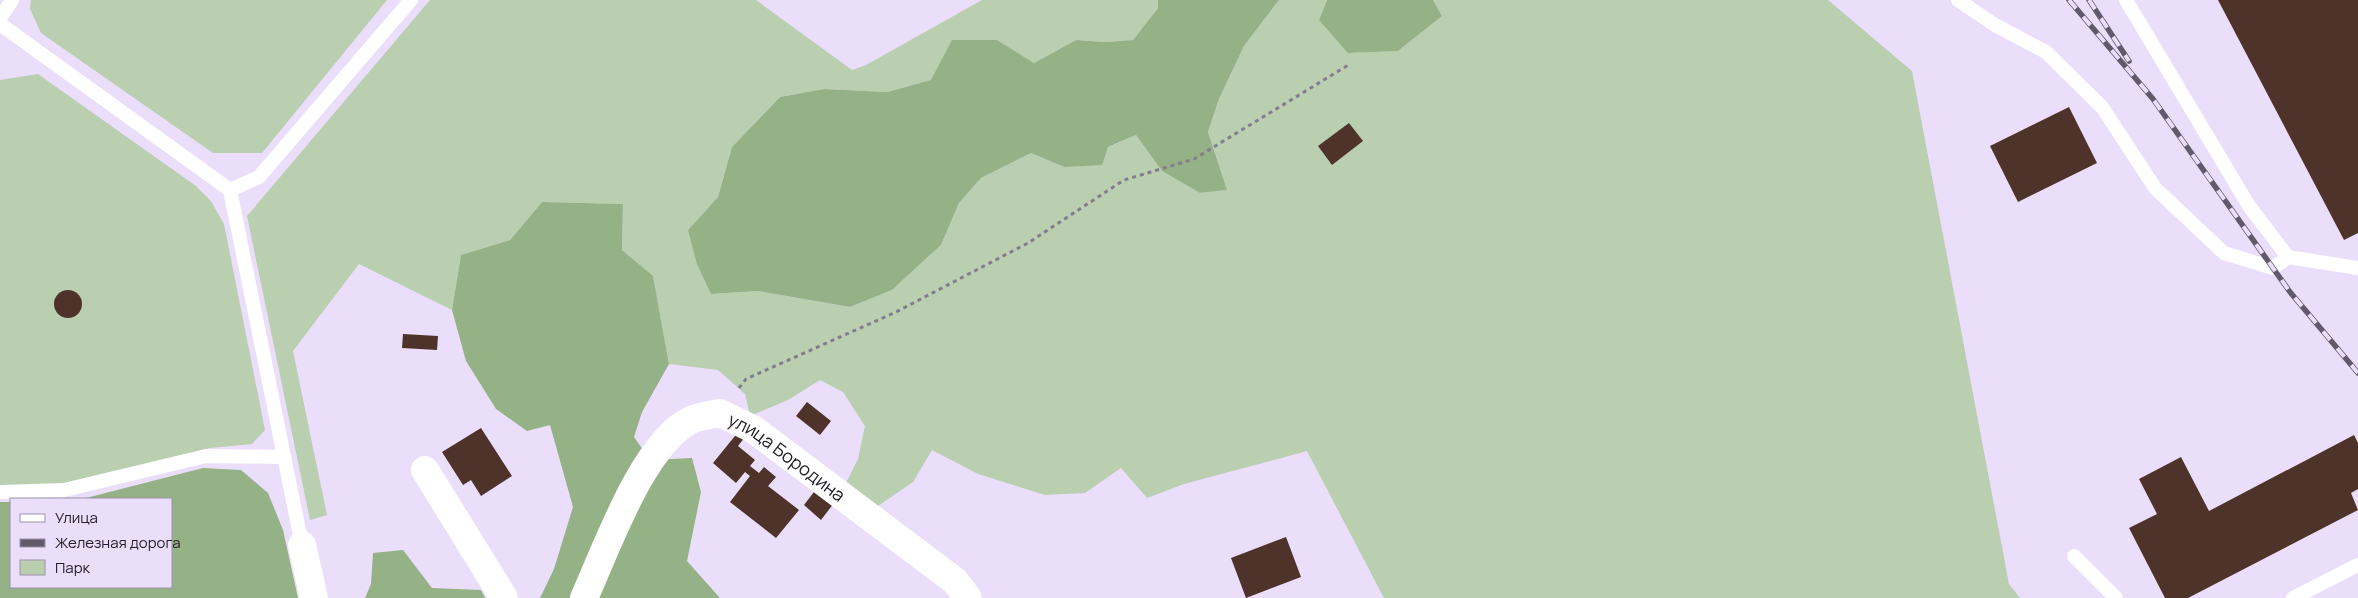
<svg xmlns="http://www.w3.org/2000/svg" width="2358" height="598" font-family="Manrope,sans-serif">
<rect width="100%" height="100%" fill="#ebdefb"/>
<g fill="#baceb0">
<path d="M31,0H387L262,153H213L41,33L30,9Z"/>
<path d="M430,0H756L852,70L866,65L982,0H1158V8L1133,40L1105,42L1076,40L1034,63L997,40L931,80L887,92L824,89L780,97L732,147L718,197L688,230L711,294L758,291L850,307L892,290L941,245L959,203L981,178L1031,153L1064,167L1136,135L1162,171L1200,193L1227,190L1208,132L1219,99L1244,46L1279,0H1327L1319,20L1349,53L1398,51L1442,16L1433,0H1828L1912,71L2009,584L2020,598H1384L1307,451L1184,484L1147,498L1121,468L1085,493L1045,495L978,474L932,450L913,482L875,508L845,485L858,459L865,426L843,392L820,380L788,400L750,416L745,394L718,370L669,364L653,277L622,250L623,204L542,202L510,240L461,255L452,310L359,264L293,351L327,515L310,520L247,216Z"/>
<path d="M38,74L196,186L211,201L224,224L265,430L252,444L210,448L63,487L0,486V80Z"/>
</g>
<g fill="#95b186">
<path d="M1158,0H1279L1244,46L1219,99L1208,132L1227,190L1200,193L1162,171L1136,135L1108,147L1102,165L1064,167L1031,153L981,178L959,203L941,245L892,290L850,307L758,291L711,294L697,264L688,230L718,197L732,147L780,97L824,89L887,92L931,80L952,40H997L1034,63L1076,40L1105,42L1133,40L1158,8Z"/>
<path d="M1327,0H1433L1442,16L1398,51L1348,53L1319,20Z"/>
<path d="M542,202L623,204L622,250L653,276L669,364L642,412L634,437L650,460L692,458L701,492L687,561L720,598H540L554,569L573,507L550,425L527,431L496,409L466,361L452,310L461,255L510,240Z"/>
<path d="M203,468L241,470L268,493L283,530L298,598H0V502H11V587H171V499H82Z"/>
<path d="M403,550L432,588L481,590L485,598H365L371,584L373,553Z"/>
</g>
<g fill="#4e332b">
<path d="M2218,0H2358V233L2344,240Z"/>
<path d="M2069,107L2097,163L2018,202L1990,146Z"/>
<path d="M1349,123L1363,141L1332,165L1318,146Z"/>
<circle cx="68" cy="304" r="14"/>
<path d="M403,334L438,336L437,350L402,348Z"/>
<path d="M807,402L831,421L820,435L796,416Z"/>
<path d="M481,428L512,476L481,496L471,480L463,485L442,452Z"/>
<path d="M739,431L745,437L738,446L755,460L750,466L759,473L764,467L776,477L768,486L799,510L776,538L730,502L750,476L745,472L736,483L713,463Z"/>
<path d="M2354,435L2358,443V489L2351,493L2358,510L2188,598H2165L2129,528L2157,514L2139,479L2181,457L2209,511Z"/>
<path d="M817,488L834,503L821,520L804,505Z"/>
<path d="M1286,537L1301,577L1246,598L1231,558Z"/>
</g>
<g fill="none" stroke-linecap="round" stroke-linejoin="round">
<path stroke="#847c8f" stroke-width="3" stroke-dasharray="4 4" stroke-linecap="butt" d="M739,388L746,379L896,312L1028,243L1124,180L1194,159L1350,64"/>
<g stroke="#fff" stroke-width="14">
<path d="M1958,0L1995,25L2046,52L2102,107L2155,188L2224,253L2273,268L2288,257"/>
<path d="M2126,0L2249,206L2288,257L2358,268"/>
<path d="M0,18L12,0"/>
<path d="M0,24L230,190L302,545"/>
<path d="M230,190L259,177L411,0"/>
<path d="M0,492L64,490L206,456L284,457"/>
<path d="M2074,556L2116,598"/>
<path d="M2293,598L2358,565"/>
</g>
<g stroke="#fff" stroke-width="28">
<path d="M425,470L504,598"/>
<path d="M302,545L314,598"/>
<path id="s1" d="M584,598C606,550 643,443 691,420C700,416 711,415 720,413L753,429L955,581L968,598"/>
</g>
<g stroke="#615a6a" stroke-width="5.5">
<g id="rail">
<path d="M2069,0L2153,99L2290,292L2358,373"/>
<path d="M2089,0L2129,61"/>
</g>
</g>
<use href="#rail" stroke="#ebdefb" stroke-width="4" stroke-dasharray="11" stroke-linecap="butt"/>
</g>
<g text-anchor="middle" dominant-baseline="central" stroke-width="5" stroke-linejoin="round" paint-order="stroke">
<g font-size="18" fill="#24202a" stroke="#ebdefb">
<text stroke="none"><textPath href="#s1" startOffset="321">улица Бородина</textPath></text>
</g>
</g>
<rect x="10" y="498" width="162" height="90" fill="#ebdefb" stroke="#9b92a7"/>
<rect x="20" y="514" width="25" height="8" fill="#ffffff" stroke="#9b92a7"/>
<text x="55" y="523" font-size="15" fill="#24202a">Улица</text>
<rect x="20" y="539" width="25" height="8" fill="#615a6a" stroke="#9b92a7"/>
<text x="55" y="548" font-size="15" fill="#24202a">Железная дорога</text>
<rect x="20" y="560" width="25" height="15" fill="#baceb0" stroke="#9b92a7"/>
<text x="55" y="573" font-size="15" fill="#24202a">Парк</text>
</svg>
